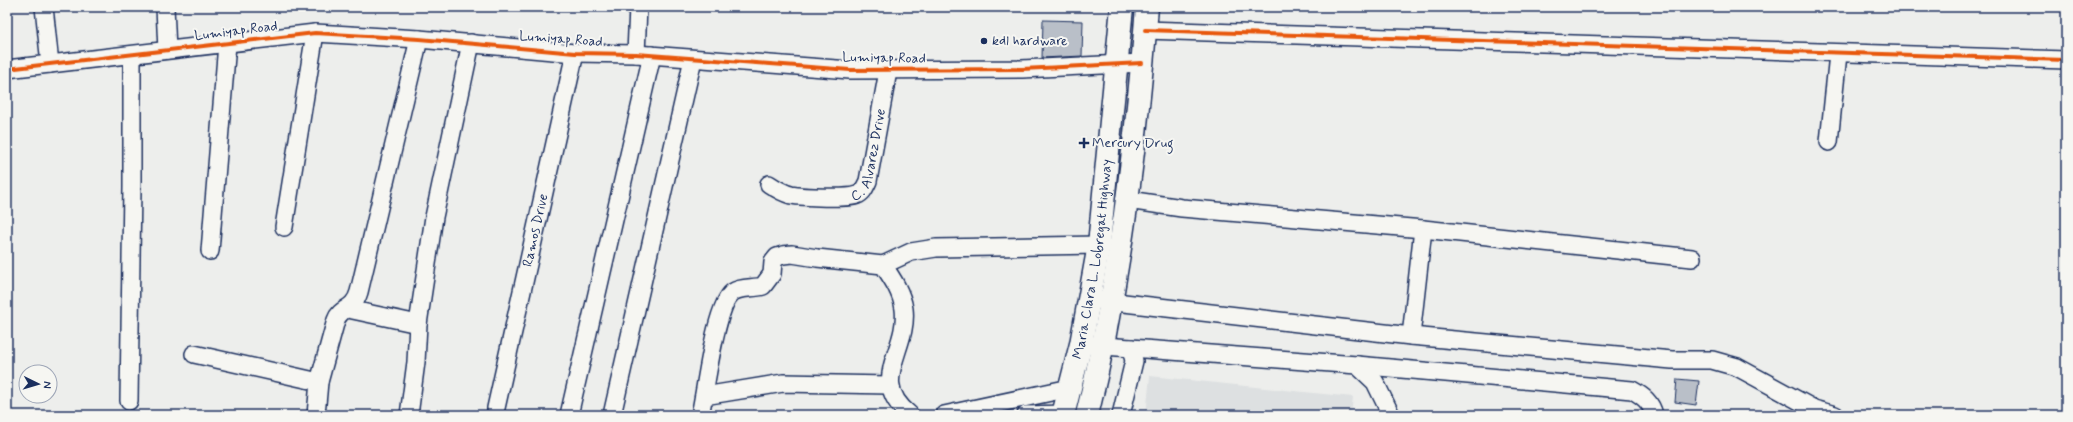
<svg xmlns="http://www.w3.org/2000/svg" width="2073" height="422" font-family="Mynerve,sans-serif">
<rect width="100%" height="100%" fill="#edeeec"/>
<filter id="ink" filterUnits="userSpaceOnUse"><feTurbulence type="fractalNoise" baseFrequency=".025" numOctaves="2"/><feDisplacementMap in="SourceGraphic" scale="8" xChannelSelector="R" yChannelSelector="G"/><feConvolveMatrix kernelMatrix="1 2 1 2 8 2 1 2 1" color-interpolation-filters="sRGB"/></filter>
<g filter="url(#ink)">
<path fill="#dde0e1" d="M1150,376L1353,397L1351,415H1146Z"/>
<g fill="#b9bfc8" stroke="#1b2f5e">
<path d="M1043,20L1083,21L1082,56L1042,58Z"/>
<path d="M1677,379L1699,381L1696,405L1675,402Z"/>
</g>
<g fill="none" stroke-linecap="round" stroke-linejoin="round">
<g stroke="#1b2f5e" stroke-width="20">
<g id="minor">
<path d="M44,7L50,64"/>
<path d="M165,7L167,50"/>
<path d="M1145,30L2066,60"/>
<path d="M636,54L638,7"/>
<path d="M7,69L315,33L419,39L575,53L636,54L850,70L1022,69L1142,63"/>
<path d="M1829,142L1838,54"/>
<path id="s1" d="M769,184C775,188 783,193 791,195C802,197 848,199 857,195C863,193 865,187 868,181L888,71"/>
<path d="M1128,200L1182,208L1423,229L1692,258"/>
<path d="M284,227L315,33"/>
<path d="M210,251L227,44"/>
<path d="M883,265L911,252L936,248L1099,245"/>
<path d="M1098,300L1411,336L1672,360H1712L1737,367L1814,409L1835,415"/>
<path d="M348,309L418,324"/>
<path d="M1411,336L1423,229"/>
<path d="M1091,345L1357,365L1632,390C1643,396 1651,402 1654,415"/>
<path d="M194,354L319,382"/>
<path d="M1357,365L1375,382L1391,415"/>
<path d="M704,396L783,383L889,385"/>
<path d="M129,401L132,187V55"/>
<path id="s2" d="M496,408L575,53"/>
<path d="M316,415L319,382L336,320C341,306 353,312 359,292L419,39"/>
<path d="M409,415L416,362L418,324L434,217L471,43"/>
<path d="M569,415L652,55"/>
<path d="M612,415L693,59"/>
<path d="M700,415C706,390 715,305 733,292C742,286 753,289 763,286L772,274L773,262L777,257L783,255L792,254L817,258L883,265C892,278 902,293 904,309C909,350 867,381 910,415"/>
<path d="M944,415L1070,388"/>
<path d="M1026,415L1064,414"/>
<path d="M1121,415L1134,361L1131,348"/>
</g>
</g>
<g stroke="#1b2f5e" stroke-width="25">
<g id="highway">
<path id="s3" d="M1063,415L1081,344L1099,245L1122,7"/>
<path d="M1087,415C1120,281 1136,145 1147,7"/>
</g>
</g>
<use href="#minor" stroke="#f6f6f2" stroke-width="17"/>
<use href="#highway" stroke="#f6f6f2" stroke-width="22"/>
<g stroke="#f6f6f2" stroke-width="6">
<g id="cycleway">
<path d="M1145,30L2066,60"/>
<path d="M7,69L315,33L419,39L575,53L636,54L850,70L1022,69L1142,63"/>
</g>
</g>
<use href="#cycleway" stroke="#e8590c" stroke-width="4"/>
</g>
</g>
<g fill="#1b2f5e" stroke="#f6f6f2" stroke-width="1.5">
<circle cx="984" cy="41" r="4"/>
<path d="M1082 137h4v4h4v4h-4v4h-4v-4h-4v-4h4z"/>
</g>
<g text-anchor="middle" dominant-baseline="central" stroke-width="4" stroke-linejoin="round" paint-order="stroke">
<g font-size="14" fill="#1b2f5e" stroke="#f6f6f2">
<text transform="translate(236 31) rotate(-7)">Lumiyap Road</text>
<text transform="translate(561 39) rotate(4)">Lumiyap Road</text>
<text transform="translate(884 58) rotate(1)">Lumiyap Road</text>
<text stroke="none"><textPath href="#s1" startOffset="134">C. Alvarez Drive</textPath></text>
<text stroke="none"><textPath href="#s2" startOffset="182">Ramos Drive</textPath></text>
<text stroke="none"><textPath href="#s3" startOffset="159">Maria Clara L. Lobregat Highway</textPath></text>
</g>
<g font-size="14" fill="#1b2f5e" stroke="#f6f6f2" text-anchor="start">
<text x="992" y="41">kdl hardware</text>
<text x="1092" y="143">Mercury Drug</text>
</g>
</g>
<rect width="2073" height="422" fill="none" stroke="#f6f6f2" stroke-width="24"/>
<rect x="12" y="12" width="2049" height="398" fill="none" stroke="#1b2f5e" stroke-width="1.5" filter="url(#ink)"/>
<g transform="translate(38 384) rotate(95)"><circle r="19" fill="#f6f6f2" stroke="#9ea6b7"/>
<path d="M0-3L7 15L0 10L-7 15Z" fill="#1b2f5e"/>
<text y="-6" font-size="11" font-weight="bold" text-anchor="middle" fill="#1b2f5e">N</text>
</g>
</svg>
